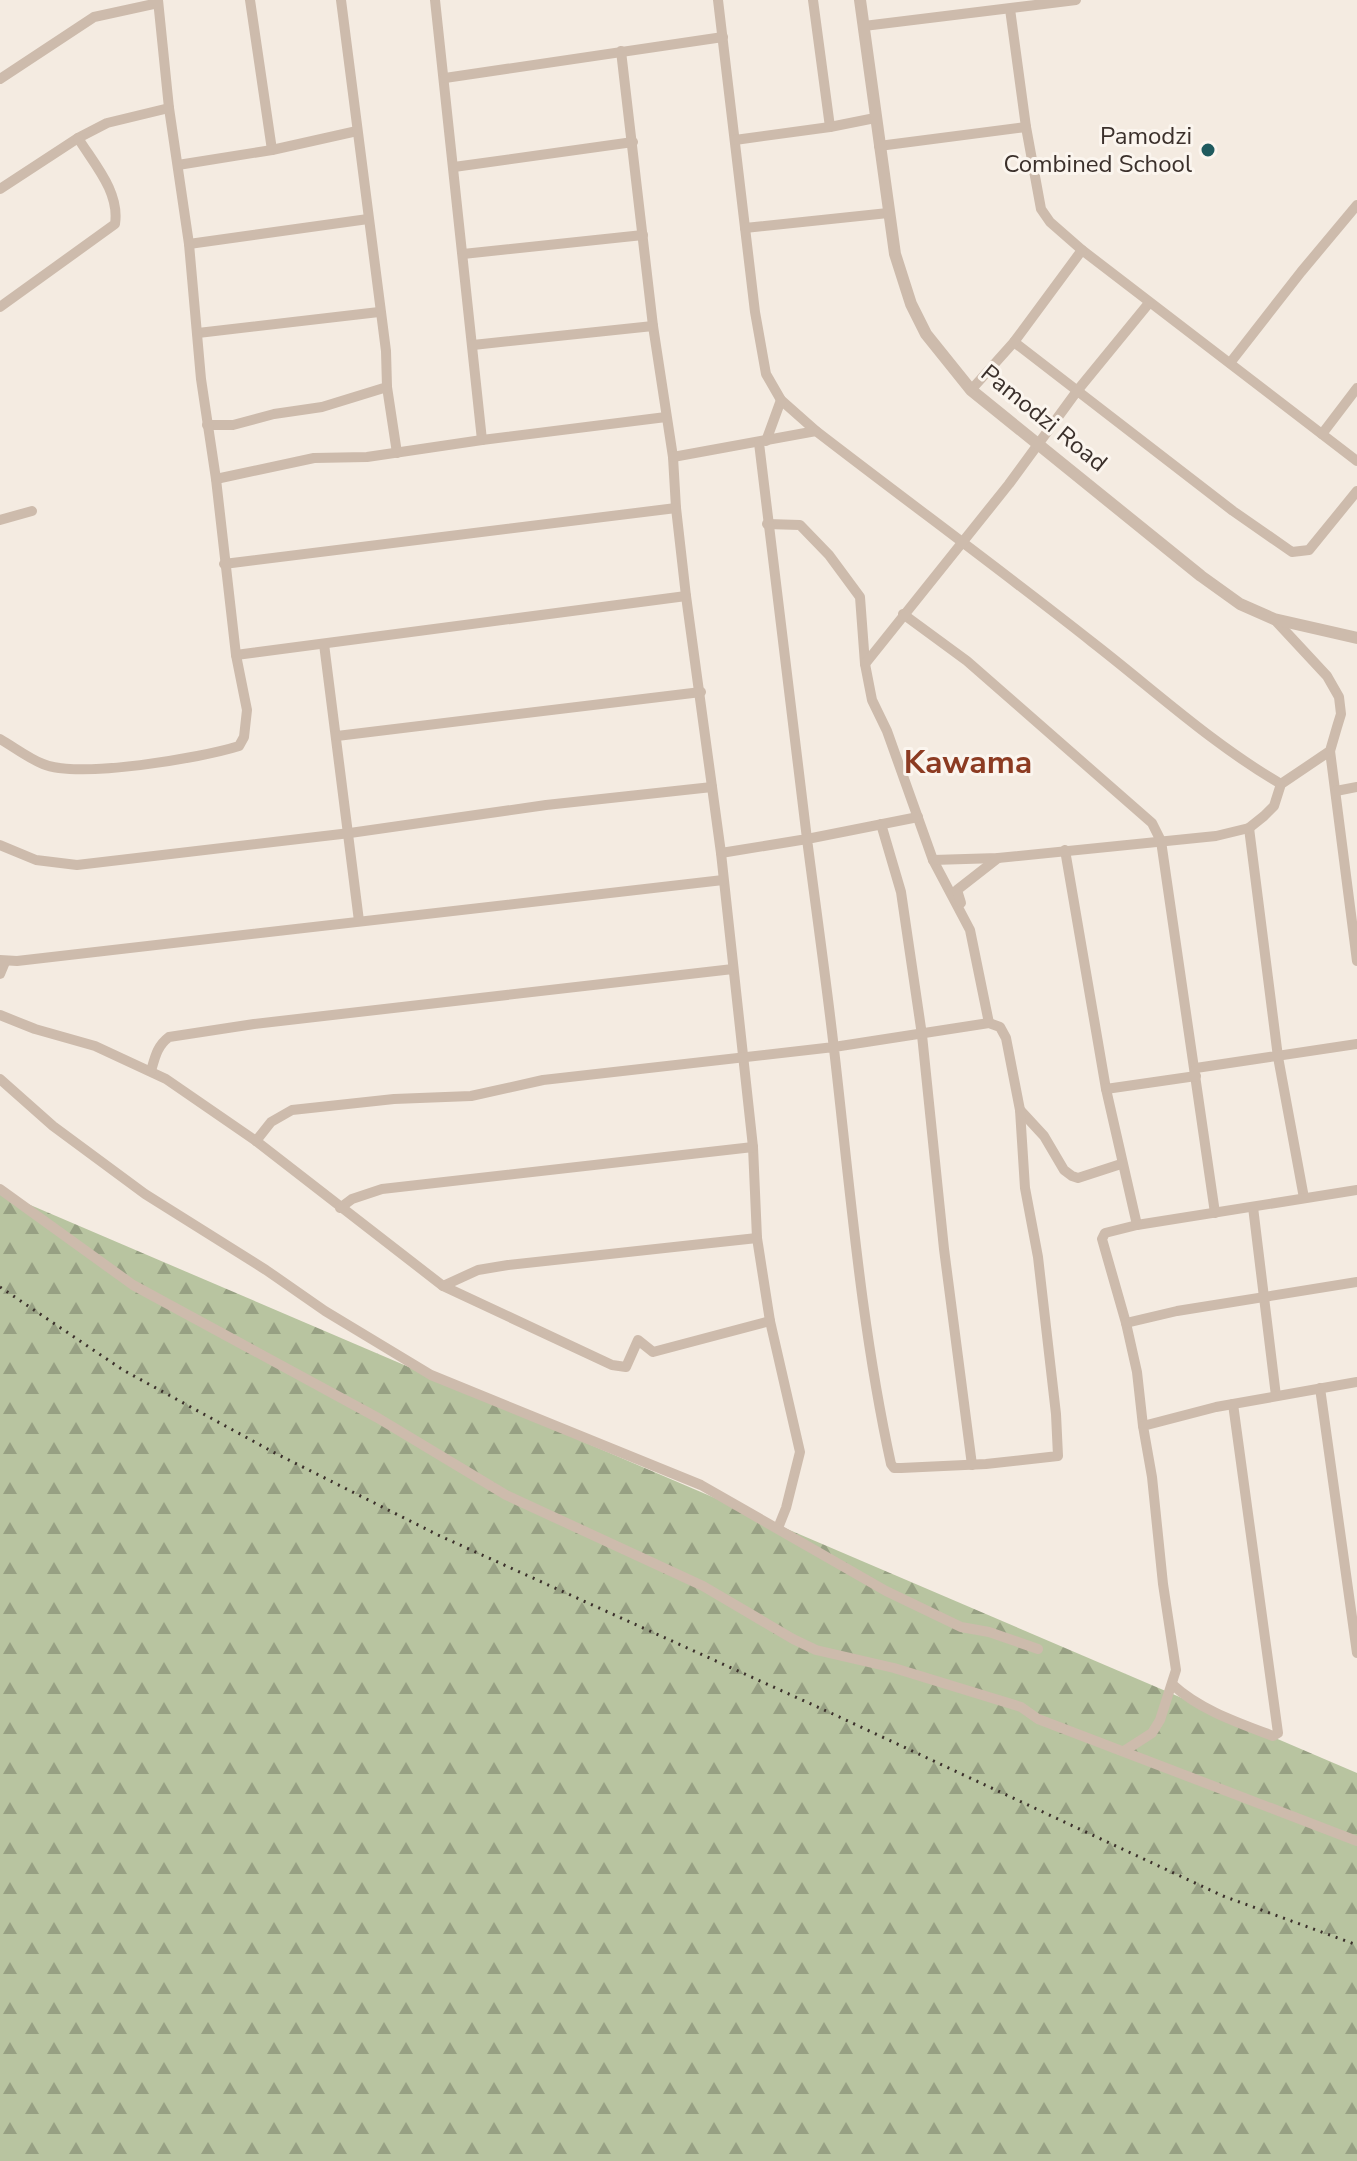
<svg xmlns="http://www.w3.org/2000/svg" width="1357" height="2161" font-family="'Nunito Sans',sans-serif">
<defs>
<pattern id="forest-firs" width="22" height="20" patternUnits="userSpaceOnUse" patternTransform="scale(2)"><rect width="22" height="20" fill="#b8c4a0"/><path d="M5 1l3.5 6h-7zM16 11l3.5 6h-7z" fill="#97a083"/></pattern>
</defs>
<rect width="100%" height="100%" fill="#f4ebe1"/>
<path fill="url(#forest-firs)" d="M0,1192L1357,1773V2161H0Z"/>
<g fill="none" stroke-linecap="round" stroke-linejoin="round">
<g stroke="#cdbbac" stroke-width="10">
<path d="M250,0L272,150"/>
<path d="M435,0L482,440"/>
<path d="M718,0L755,312L766,374L781,400L816,431C908,502 1001,570 1092,642C1154,690 1212,744 1281,784"/>
<path d="M813,0L830,127"/>
<path d="M1010,9L1026,127L1041,209L1050,222L1082,250L1357,461"/>
<path d="M864,26L1076,0"/>
<path d="M621,51L653,326L673,457L676,508L686,596L721,853L753,1147L757,1238L770,1321L800,1452L786,1508L778,1528"/>
<path d="M445,78L723,37"/>
<path d="M0,79L94,17L158,3"/>
<path d="M735,140L830,127L875,118"/>
<path d="M879,146L1026,127"/>
<path d="M178,165L272,150L357,131"/>
<path d="M454,167L633,142"/>
<path d="M0,189L78,138L107,123L169,108"/>
<path d="M745,228L888,213"/>
<path d="M189,244L368,219"/>
<path d="M463,254L643,235"/>
<path d="M0,307L115,224C120,192 94,164 78,138"/>
<path d="M198,333L379,312"/>
<path d="M1014,342L1233,511L1292,552L1309,550L1357,491"/>
<path d="M473,345L653,326"/>
<path d="M1230,363L1301,272L1357,205"/>
<path d="M387,387L397,453"/>
<path d="M971,390L1014,342L1082,250"/>
<path d="M207,425H233L274,414L322,407L387,387L386,351L341,0"/>
<path d="M1322,434L1357,388"/>
<path d="M766,441L781,400"/>
<path d="M673,457L816,431"/>
<path d="M216,479L314,458L367,457L482,440L666,417"/>
<path d="M0,520L32,511"/>
<path d="M767,524L800,525L829,555L860,597L865,664L872,700L887,731L933,860L970,930L989,1023"/>
<path d="M224,564L676,508"/>
<path d="M903,614L967,661L1152,823L1161,841L1215,1213"/>
<path d="M324,644L359,921"/>
<path d="M236,655L686,596"/>
<path d="M865,664L1009,484L1077,391L1149,303"/>
<path d="M337,736L701,692"/>
<path d="M0,739C14,747 28,758 43,764C79,779 201,758 239,746L244,737L247,710L236,655L216,479L201,379L189,244L169,108L158,0"/>
<path d="M1330,751L1357,961"/>
<path d="M1336,791L1357,787"/>
<path d="M881,824L901,892L922,1035L944,1249L972,1465"/>
<path d="M1249,828L1278,1057L1304,1198"/>
<path d="M0,845L36,860L77,865L350,833L546,805L712,787"/>
<path d="M1065,850L1106,1089L1137,1225L1357,1190"/>
<path d="M721,853L807,839L759,443"/>
<path d="M933,860L998,858L1216,836L1249,828L1264,816L1274,806L1281,784L1330,751L1337,727L1341,714L1339,697L1327,676L1274,619"/>
<path d="M961,903L957,890L998,858"/>
<path d="M0,960L17,961L723,880"/>
<path d="M0,974L5,962"/>
<path d="M0,1015L35,1029L95,1046L166,1079L256,1141L443,1286L612,1365L626,1367L638,1340L653,1352L770,1321"/>
<path d="M1196,1068L1357,1044"/>
<path d="M151,1071C155,1057 157,1046 169,1037L254,1024L733,969"/>
<path d="M0,1079L53,1126L145,1194L266,1270L325,1311L431,1375L701,1485L886,1591L961,1627L989,1632L1038,1649"/>
<path d="M1106,1089L1196,1076"/>
<path d="M1020,1110L1044,1136L1064,1170L1072,1176L1078,1178L1121,1164"/>
<path d="M256,1141L271,1122L292,1110L394,1099L471,1096L543,1080L834,1047L989,1023L1000,1027L1006,1038L1020,1110L1025,1188L1038,1257L1056,1414L1058,1456L986,1464L901,1468H894L891,1464C861,1327 850,1188 834,1049C826,979 816,909 807,839L918,817"/>
<path d="M0,1189L133,1285L378,1418L506,1495L703,1586L793,1639L816,1650L894,1668L1021,1707L1038,1719L1357,1841"/>
<path d="M1253,1207L1276,1396"/>
<path d="M340,1208L352,1199L382,1189L753,1147"/>
<path d="M1137,1225L1105,1233L1102,1239L1126,1323L1137,1372L1143,1426"/>
<path d="M443,1286L478,1270L508,1265L757,1238"/>
<path d="M1126,1323L1177,1311L1357,1282"/>
<path d="M1320,1388L1357,1653"/>
<path d="M1173,1685C1200,1710 1239,1723 1273,1736L1278,1733L1233,1404"/>
<path d="M1124,1751L1152,1733L1160,1720L1176,1670L1163,1584L1152,1477L1143,1426L1216,1407L1357,1382"/>
</g>
<path stroke="#cdbbac" stroke-width="12" d="M860,0L895,254L911,304L926,334L971,390L1201,576L1240,604L1274,619L1357,638"/>
<path stroke="#3b302b" stroke-width="3" stroke-dasharray="2 6" stroke-linecap="butt" d="M0,1287L123,1370L273,1452L438,1535L833,1714L1223,1896L1357,1945"/>
</g>
<circle fill="#1f5a5e" stroke="#fbf5ee" stroke-width="3" cx="1208" cy="150" r="8"/>
<g text-anchor="middle" dominant-baseline="central" stroke-width="6" stroke-linejoin="round" paint-order="stroke">
<g font-size="24" fill="#3b302b" stroke="#fbf5ee" text-anchor="end">
<text x="1192" y="136">Pamodzi<tspan x="1192" dy="28">Combined School</tspan></text>
</g>
<g font-size="24" fill="#3b302b" stroke="#fbf5ee">
<text transform="translate(1044 418) rotate(39)">Pamodzi Road</text>
</g>
<g font-size="32" font-weight="bold" fill="#8c3b22" stroke="#fbf5ee">
<text x="968" y="762">Kawama</text>
</g>
</g>
</svg>
